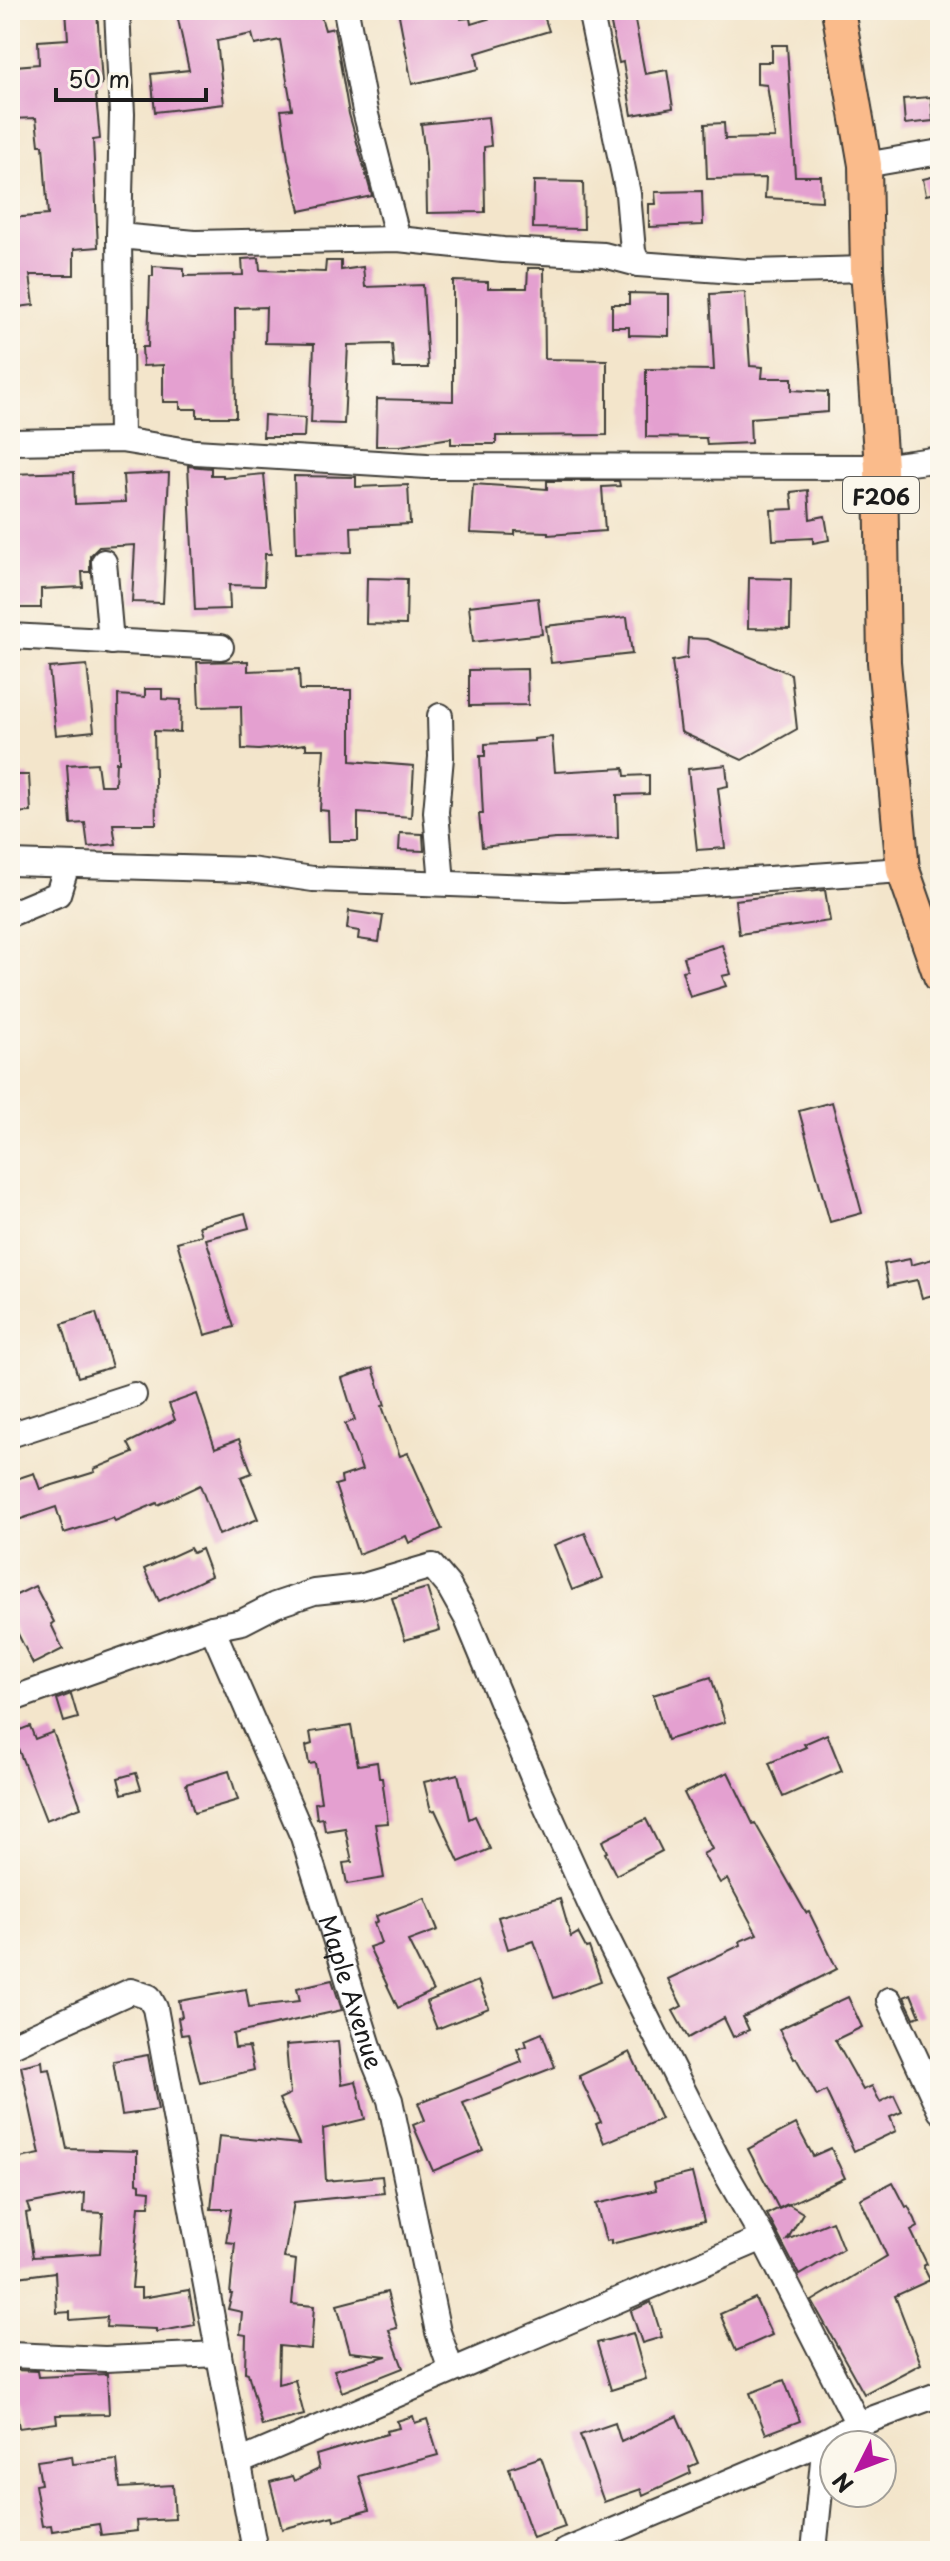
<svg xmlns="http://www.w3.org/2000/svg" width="950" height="2561" font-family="'Playpen Sans',sans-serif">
<rect width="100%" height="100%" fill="#fbf7ec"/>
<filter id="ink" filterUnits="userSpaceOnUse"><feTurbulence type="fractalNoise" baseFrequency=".0125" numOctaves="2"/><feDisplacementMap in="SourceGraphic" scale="16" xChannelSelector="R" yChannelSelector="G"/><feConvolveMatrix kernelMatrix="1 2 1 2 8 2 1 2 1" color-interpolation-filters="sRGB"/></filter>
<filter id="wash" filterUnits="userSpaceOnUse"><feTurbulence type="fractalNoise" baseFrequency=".006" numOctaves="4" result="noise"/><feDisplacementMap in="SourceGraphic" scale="32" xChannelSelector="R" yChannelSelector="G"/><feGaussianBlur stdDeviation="1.8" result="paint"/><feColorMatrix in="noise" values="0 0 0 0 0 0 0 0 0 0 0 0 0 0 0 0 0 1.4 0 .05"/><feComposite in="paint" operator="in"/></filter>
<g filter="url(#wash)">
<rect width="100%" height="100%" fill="#f3e5cb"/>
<g id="blocks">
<g fill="#e4a0d0" fill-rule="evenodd">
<path d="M66,10H97L102,84L95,86L100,139L93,140L98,247L74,249V275H30L34,305L18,307V304L10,305V218L48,215L43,145H39L36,118L10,119V71H15V66L39,64L38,41L68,39Z"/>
<path d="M176,10H319L325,30L334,28L349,114L372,196L300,211L288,159L281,110L292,109L280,40L255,45L252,34L217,41L224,104L155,112L151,74L189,70Z"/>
<path d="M398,10H460L461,19L470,18L471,24L518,10H542L549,31L476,53L479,69L412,84Z"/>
<path d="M608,10H633L645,74L667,70L673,108L632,115L623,62L619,63Z"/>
<path d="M772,45H787L795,176H821L822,201L765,198L766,178L707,179L705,124L724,123L725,139L775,138L767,85L757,84V62H772Z"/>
<path d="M931,97L933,121L905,124L903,99Z"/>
<path d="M488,117L491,146L484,147L485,212L427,213L426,162L421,124Z"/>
<path d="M940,175V192L926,195L923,179Z"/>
<path d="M534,181L583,182L584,229L533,228Z"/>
<path d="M702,191L703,225L649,227V204H656L655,192Z"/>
<path d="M259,258L260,270L325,272L326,261H341V270L363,267L365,287L423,285L428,368H394L392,344L348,345L344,424L311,423L314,344L265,343L266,307L235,308L236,417H197V409H180V402H163V365L143,366L142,347H148L150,276H153V266L184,268V276L243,275L242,259Z"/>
<path d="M528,268H544L545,359L607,360V435L496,436V444H451V438L400,446H376L377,399L453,401V281L488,282V288H527Z"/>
<path d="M745,292L750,366L763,367L762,378H792V390L828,392V412L750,418L751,443L707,445L706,438L646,437V369L714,370L710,294Z"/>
<path d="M629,293L669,294V336L629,335V327H612V304H629Z"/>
<path d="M264,415L305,418L304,437H263Z"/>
<path d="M188,466L211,468V475H223V478L264,474L271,554H265L264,586L229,585L230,609L195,610Z"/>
<path d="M74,472L75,504L125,502L123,475L169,473L163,603L132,602L135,545L99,547L90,556V572H82L83,587L41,589V608H10V474Z"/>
<path d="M294,476L356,477V487L408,485L410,524L351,527L352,552L296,553Z"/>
<path d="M547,481H619L620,486L602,487L605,531L548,535V532L515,531V535L470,533L473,484L547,489Z"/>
<path d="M808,490L810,519L825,516L829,540L813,543V538L773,540L771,510L793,509L791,492Z"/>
<path d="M367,578L407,579L406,625L366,624Z"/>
<path d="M749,578L791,579L790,629L748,628Z"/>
<path d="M538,598L542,634L473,642L469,606Z"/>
<path d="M627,617L632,654L551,663L546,626Z"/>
<path d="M688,638L708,639L791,674L797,729L742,760L681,732L672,661L687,658Z"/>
<path d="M248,661V671L299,669L300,690H351V761L414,766L411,817L358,813V841H329L328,811L320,810L324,749H306V744L259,750L242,749L241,706L199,707L197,662Z"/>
<path d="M87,665L94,731L56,735L49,668Z"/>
<path d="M527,669L528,705L469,706V670Z"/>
<path d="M145,689H162V699L181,700L180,732L154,731L156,824H113L116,844L88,847L85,823L71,824L67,765L97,763L100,785H115L116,762H119L118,695L145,697Z"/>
<path d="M552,737L555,772L624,768L625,776L649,775V794L617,795L618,838L555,839L482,847L479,814H483L480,756H485V744L534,741V739Z"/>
<path d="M726,765L728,786L718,788L725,848L697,850L688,769Z"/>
<path d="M10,775H29L31,812L10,813Z"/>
<path d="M400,833L423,834L424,851L399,850Z"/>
<path d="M825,890L830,921L739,934L735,900Z"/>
<path d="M349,911L383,916L379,942L358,939L359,931L347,929Z"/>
<path d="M722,945L731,974L722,976L726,986L690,997L682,971L687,970L683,957Z"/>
<path d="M832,1102L862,1213L830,1222L799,1111Z"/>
<path d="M245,1213L249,1228L206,1239L234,1327L205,1335L177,1242L202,1235L199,1226Z"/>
<path d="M940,1257V1293L922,1298L917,1280L888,1286L884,1264L910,1259L911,1265Z"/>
<path d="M96,1313L112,1367L78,1377L62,1324Z"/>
<path d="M373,1368L385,1405L382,1406L400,1456L408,1453L442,1529L409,1543L406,1536L358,1554L335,1485L342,1483L341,1477L362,1470L345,1424L355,1420L342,1378Z"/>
<path d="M197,1394L215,1448L239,1439L252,1473L241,1477L258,1519L219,1535L200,1485L158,1505L157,1503L115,1521L113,1518L64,1533L56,1507L18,1520L10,1498V1481L34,1473L40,1489L95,1472L94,1469L133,1453L128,1443L175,1420L169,1404Z"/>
<path d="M585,1533L603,1578L572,1590L554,1545Z"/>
<path d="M190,1548L193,1553L201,1549L211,1576L159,1601L144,1569Z"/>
<path d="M35,1586L54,1622L51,1624L63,1649L33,1664L10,1618V1598Z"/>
<path d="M427,1588L440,1630L405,1640L392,1598Z"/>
<path d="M711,1677L725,1722L667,1740L653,1695Z"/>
<path d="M71,1694L78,1718L64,1722L57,1699Z"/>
<path d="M30,1726L35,1739L53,1732L81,1807L46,1820L12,1733Z"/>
<path d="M351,1726L358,1765L377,1762L379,1778H382L388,1823L375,1824L384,1878L347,1884L343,1863L352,1862L345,1828L325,1831L323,1818L317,1819L315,1803L321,1802L315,1763L309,1764L306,1746L312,1744L310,1732Z"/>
<path d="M827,1734L842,1771L783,1797L769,1763L806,1747L804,1744Z"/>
<path d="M229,1771L238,1800L194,1813L186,1784Z"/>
<path d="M728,1772L753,1824L755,1823L806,1913L809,1912L837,1969L743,2017L749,2030L733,2037L724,2018L688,2038L673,2011L682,2006L668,1979L741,1945L740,1941L757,1934L727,1879L720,1883L703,1854L712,1849L684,1793Z"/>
<path d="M136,1773L141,1789L122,1794L118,1778Z"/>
<path d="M458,1774L469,1819L475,1816L490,1849L459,1862L435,1810L431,1811L424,1782Z"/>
<path d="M646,1819L662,1851L616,1875L605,1853L607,1852L602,1841Z"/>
<path d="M425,1898L438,1930L408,1941L433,1991L398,2008L369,1947L381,1943L374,1923L378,1921L376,1916Z"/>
<path d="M560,1899L571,1937L578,1933L586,1948L589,1947L601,1981L554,1998L534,1941L508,1949L498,1917Z"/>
<path d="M332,1980L342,2010L233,2034L235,2048L249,2047L254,2070L200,2083L188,2034L181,2035L178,2018L182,2017L179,2001L246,1989L249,2007L300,2001L297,1988Z"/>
<path d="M478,1981L489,2008L437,2029L426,2002Z"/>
<path d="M911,1994L920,2016L914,2018L904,1997Z"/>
<path d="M848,1997L862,2027L835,2040L863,2090L872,2086L880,2102L894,2095L902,2112L890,2117L896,2131L854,2151L826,2091L817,2096L796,2058L794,2059L779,2029Z"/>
<path d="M542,2033L555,2067L463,2103L483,2150L433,2171L413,2125L425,2120L418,2103L522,2062L517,2049L527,2046L525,2040Z"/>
<path d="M338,2041L342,2084L356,2081L365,2119L323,2129L326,2181L382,2176L384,2193L294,2202L284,2258L296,2260L292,2304L314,2306L311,2349L279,2346L278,2384L295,2380L304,2415L262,2426L248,2373L245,2372L246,2335L240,2334L242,2312L228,2309L232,2294H230L235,2243L226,2242L231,2209H211L219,2136L299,2144L279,2099L290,2094L286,2045Z"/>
<path d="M630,2052L661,2119L604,2143L596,2124L601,2122L579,2076Z"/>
<path d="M148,2055L158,2110L122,2115L113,2061Z"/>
<path d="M42,2061L43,2070L50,2069L67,2149L137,2151V2183L140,2184V2190L150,2191L149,2206H139L132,2288H141V2298L189,2290L195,2325L156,2332V2329L106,2327L107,2317L70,2320V2312L57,2313L55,2272L10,2278V2160L40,2154L21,2066ZM85,2193L84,2212L103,2213L100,2253L33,2257L26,2213L30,2212L27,2204Z"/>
<path d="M796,2124L813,2156L831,2148L845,2178L779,2209L748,2149Z"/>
<path d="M692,2173L704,2221L611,2244V2240L606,2241L596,2204L656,2190L654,2182Z"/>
<path d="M893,2182L906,2207L908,2206L915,2219L918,2227L911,2231L927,2264L923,2266L930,2280L895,2296L921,2364L864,2394L812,2301L887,2256L860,2199Z"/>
<path d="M788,2204L803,2213L787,2240L832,2221L843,2249L799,2275L767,2214Z"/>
<path d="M387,2292L397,2328L389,2330L403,2368L342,2392L334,2370L387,2356L350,2352L337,2305Z"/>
<path d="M755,2298L772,2335L736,2351L720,2314Z"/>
<path d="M651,2302L662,2337L642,2343L631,2311Z"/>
<path d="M633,2333L646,2379L611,2390L597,2343Z"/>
<path d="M14,2370L37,2371L38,2377L107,2374L109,2414L56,2415L57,2423L19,2428L11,2380H16Z"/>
<path d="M784,2380L800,2421L766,2434L750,2393Z"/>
<path d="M413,2416L415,2423L427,2419L438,2455L359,2476L369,2510L334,2520L333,2516L282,2529L270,2482L292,2476L294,2481L319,2469L316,2455L387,2434L386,2431L399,2428L397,2421Z"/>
<path d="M677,2416L698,2463L689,2467L691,2473L643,2495L641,2489L604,2502L580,2435L615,2423L621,2442Z"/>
<path d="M72,2456L73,2464L117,2460L120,2488L173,2485L175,2519L136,2521L137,2531L101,2535L99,2524L52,2531L51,2525L42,2526L35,2485L41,2484L37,2461Z"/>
<path d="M541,2457L565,2527L533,2538L509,2468Z"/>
</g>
</g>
</g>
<g filter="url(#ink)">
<use href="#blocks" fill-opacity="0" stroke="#3c3a36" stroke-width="2"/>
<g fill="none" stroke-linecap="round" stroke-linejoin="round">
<g stroke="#3c3a36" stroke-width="28">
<g id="minor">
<path d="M117,10L122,114L119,236L121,440"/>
<path d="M346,10L365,111L398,239"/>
<path d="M590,10L628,194L633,251L638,264"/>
<path d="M865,165L940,152"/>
<path d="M119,236L195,243L398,239L503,250L604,255L638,264L749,272L867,269"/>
<path d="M10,442L121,440L195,452L427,466L881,467L940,459"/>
<path d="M104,562L111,642"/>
<path d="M10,636L221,647"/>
<path d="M440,716L441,757L436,812L442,883"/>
<path d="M10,863L250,870L313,879L564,888L692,884L903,870"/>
<path d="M10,914L58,894L67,865"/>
<path d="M10,1435L134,1395"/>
<path id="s1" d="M212,1628L303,1837L373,2059L390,2100L438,2332L451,2370"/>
<path d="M10,1700L212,1628L242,1622L275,1605L314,1592L360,1587L432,1566L448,1585L467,1619L534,1780L591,1906L717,2158L763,2238L858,2424"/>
<path d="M889,2000L940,2111"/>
<path d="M10,2046L131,1991L149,1997L155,2008L255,2551"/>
<path d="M10,2355L105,2359L219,2354"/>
<path d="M239,2462L763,2238"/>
<path d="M566,2551L825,2441L858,2424L940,2394"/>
<path d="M814,2551L825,2441"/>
</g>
</g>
<g stroke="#3c3a36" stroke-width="36">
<path id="major" d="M838,10L865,165L867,269L881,467L884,662L903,870L940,976"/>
</g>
<use href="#minor" stroke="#fff" stroke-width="24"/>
<use href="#major" stroke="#fabb8b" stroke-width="32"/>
</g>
</g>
<g text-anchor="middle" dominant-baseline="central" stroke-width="6" stroke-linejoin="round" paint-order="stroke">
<rect fill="#fbf7ec" stroke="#5f5e5a" stroke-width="2" x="843" y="477" width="76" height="36" rx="6"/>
<g font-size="22" font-weight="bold" fill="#1c1c1c">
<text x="881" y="495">F206</text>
</g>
<g font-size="24" fill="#1c1c1c" stroke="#fbf7ec">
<text stroke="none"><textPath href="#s1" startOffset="390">Maple Avenue</textPath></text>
</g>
</g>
<rect width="950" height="2561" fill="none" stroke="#fbf7ec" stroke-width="40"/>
<g transform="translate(858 2469) rotate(228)"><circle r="38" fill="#fbf7ec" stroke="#a29f99" stroke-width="2"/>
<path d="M0-6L14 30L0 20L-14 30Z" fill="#b5179e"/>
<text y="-12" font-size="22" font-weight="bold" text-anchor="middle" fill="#1c1c1c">N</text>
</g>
<path d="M56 88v12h150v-12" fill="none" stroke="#1c1c1c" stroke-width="4"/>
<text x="68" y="88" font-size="24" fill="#1c1c1c" stroke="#fbf7ec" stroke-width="6" paint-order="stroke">50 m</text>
</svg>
